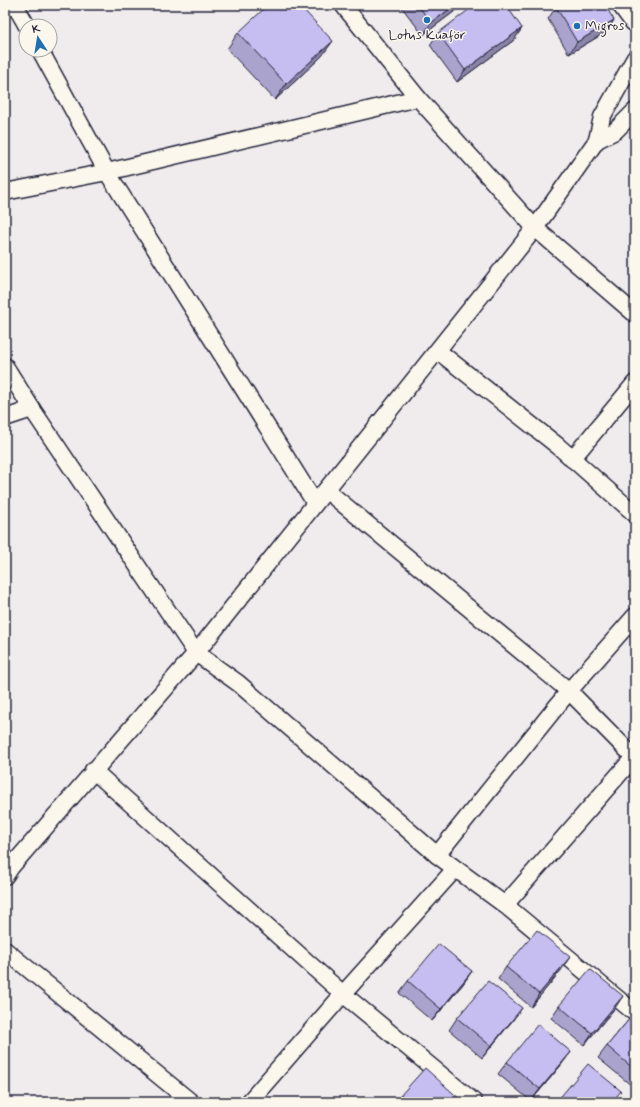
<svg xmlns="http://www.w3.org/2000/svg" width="640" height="1107" font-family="Mynerve,sans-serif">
<rect width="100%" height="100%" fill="#f0eced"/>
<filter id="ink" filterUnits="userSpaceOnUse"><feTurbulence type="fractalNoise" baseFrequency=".025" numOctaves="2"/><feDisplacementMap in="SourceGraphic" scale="8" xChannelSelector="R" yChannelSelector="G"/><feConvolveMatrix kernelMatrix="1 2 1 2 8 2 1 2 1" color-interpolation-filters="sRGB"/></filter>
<g filter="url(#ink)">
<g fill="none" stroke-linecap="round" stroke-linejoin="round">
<g stroke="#22223b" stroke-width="19">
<g id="street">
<path d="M15,5L27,26"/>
<path d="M343,5L418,98L535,228L635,314"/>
<path d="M40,50L107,172L315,503"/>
<path d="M597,140L615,131L635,111"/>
<path d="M5,192L107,172L418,98"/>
<path d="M438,351L558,446L635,514"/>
<path d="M5,366L32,409L196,653L238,683L437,855L505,905L635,1013"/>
<path d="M5,418L32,409"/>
<path d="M572,459L635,383"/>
<path d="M326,490L569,691L635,758"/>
<path d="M93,770L343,994L474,1102"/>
<path d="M437,855L569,691L635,616"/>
<path d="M5,876L11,867L196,653L535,228L597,140L602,117L635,58"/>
<path d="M505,905L635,756"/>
<path d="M5,950L191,1102"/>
<path d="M249,1102L343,994L455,869"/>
</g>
</g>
<g stroke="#22223b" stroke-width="25">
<path id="secondary" d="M624,5L635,20"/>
</g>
<use href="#street" stroke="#fbf7ec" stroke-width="16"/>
<use href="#secondary" stroke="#fbf7ec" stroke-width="22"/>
</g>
<g fill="#aaa3ce" stroke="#22223b">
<path d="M400,5H463L423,35Z"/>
<path d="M556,7L614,20L606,32L569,54L548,19Z"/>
<path d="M522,28L514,40L457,82L430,45L438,33Z"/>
<path d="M238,33L322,56L275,100L227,49Z"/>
<path d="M506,967L562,969L531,1007L498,979Z"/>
<path d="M472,971L463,984L432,1021L399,993L408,981Z"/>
<path d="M559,1006L615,1008L584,1045L551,1018Z"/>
<path d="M635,1012V1082L632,1086L598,1058L607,1046Z"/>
<path d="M457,1018L513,1020L482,1058L449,1030Z"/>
<path d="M507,1062L562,1064L531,1101L498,1074Z"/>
<path d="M399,1097L463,1102H395Z"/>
</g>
<g fill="#8b85a8" stroke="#22223b">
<path d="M455,5H463L423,35L431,23Z"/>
<path d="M614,20L606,32L569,54L577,42Z"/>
<path d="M522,28L514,40L457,82L465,70Z"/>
<path d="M333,41L322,56L275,100L286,84Z"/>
<path d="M570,957L562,969L531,1007L539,994Z"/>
<path d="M472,971L463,984L432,1021L441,1009Z"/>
<path d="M623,996L615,1008L584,1045L592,1033Z"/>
<path d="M522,1008L513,1020L482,1058L491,1046Z"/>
<path d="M571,1052L562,1064L531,1101L540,1089Z"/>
</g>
<g fill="#c6bef0" stroke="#22223b">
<path d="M268,5H299L333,41L286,84L238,33Z"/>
<path d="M418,5H455L431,23Z"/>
<path d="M475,5H506L522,28L465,70L438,33Z"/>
<path d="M559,5H605L614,20L577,42L556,7Z"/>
<path d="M537,930L570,957L539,994L506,967Z"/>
<path d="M439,944L472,971L441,1009L408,981Z"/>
<path d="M590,969L623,996L592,1033L559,1006Z"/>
<path d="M488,981L522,1008L491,1046L457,1018Z"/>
<path d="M635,1012V1070L607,1046Z"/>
<path d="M538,1024L571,1052L540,1089L507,1062Z"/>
<path d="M588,1064L621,1091L612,1102H558L557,1101Z"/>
<path d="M425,1068L463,1102H405L399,1097Z"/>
</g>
</g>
<g fill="#1f6fb2" stroke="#fbf7ec" stroke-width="1.5">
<circle cx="427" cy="20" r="4"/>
<circle cx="577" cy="26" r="4"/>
</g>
<g text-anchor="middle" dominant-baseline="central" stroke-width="3" stroke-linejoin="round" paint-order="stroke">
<g font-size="14" fill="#22223b" stroke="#fbf7ec" text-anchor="start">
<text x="585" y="26">Migros</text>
<text x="427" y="35" text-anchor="middle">Lotus Kuaför</text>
</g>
</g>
<rect width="640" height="1107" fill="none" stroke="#fbf7ec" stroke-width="20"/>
<rect x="10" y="10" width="620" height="1087" fill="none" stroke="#22223b" stroke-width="1.5" filter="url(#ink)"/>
<g transform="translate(38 38) rotate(348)"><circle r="19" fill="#fbf7ec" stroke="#a4a2a5"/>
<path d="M0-3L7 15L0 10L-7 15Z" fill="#1f6fb2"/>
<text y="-6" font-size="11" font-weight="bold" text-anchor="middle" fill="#22223b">K</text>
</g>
</svg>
